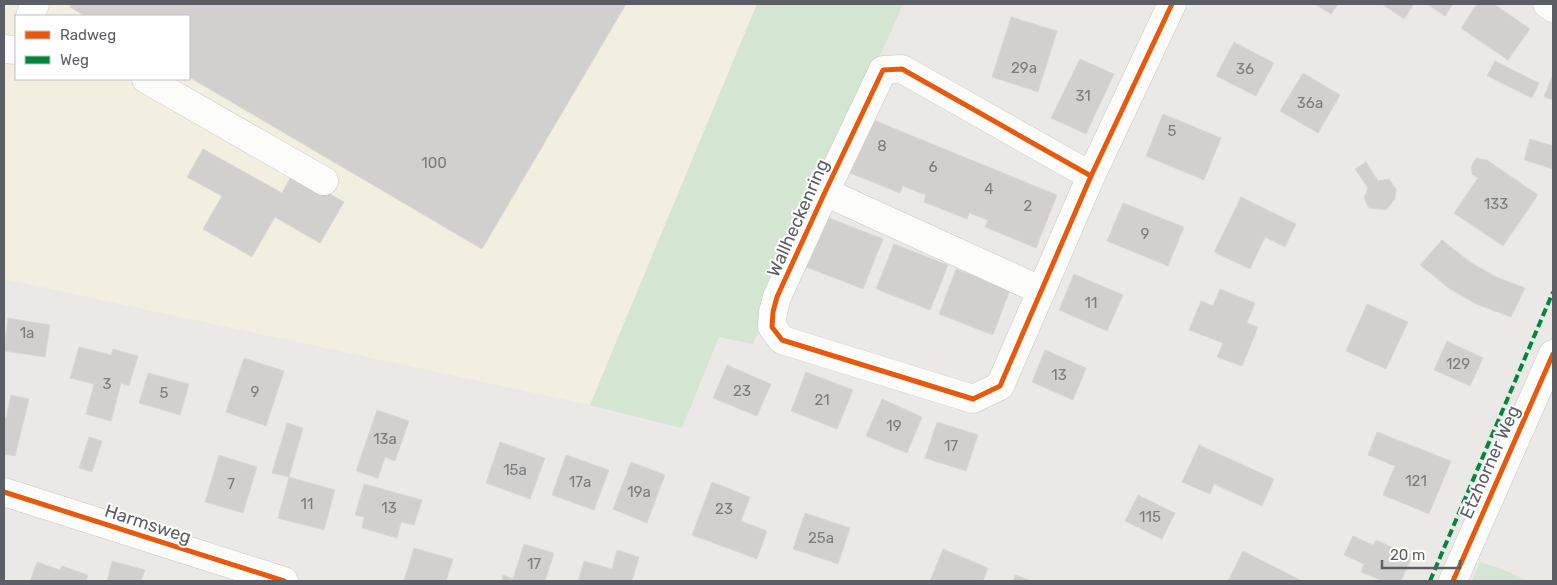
<svg xmlns="http://www.w3.org/2000/svg" width="1557" height="585" font-family="Rubik,sans-serif">
<rect width="100%" height="100%" fill="#eae9e5"/>
<path fill="#f2eee0" fill-rule="evenodd" d="M4,4H757L590,405L4,279ZM16,16H189V79H16Z"/>
<g fill="#d4e5d2">
<path d="M757,4H903L753,344L719,337L682,428L590,405Z"/>
<path d="M1480,562L1502,569L1528,581H1472Z"/>
</g>
<g fill="#d1d0ce" stroke="#d9d8d4">
<path d="M72,4H626L482,249L189,77V16H85L70,7Z"/>
<path d="M1315,4H1338L1331,14Z"/>
<path d="M1382,4H1414L1404,19Z"/>
<path d="M1427,4H1453L1445,16Z"/>
<path d="M1477,4H1494L1530,29L1508,60L1461,28Z"/>
<path d="M1011,17L1057,31L1038,92L992,77Z"/>
<path d="M1234,42L1274,63L1256,96L1216,76Z"/>
<path d="M1080,59L1114,74L1086,134L1051,118Z"/>
<path d="M1495,61L1539,83L1532,98L1487,76Z"/>
<path d="M1303,73L1340,95L1318,133L1280,111Z"/>
<path d="M1552,76H1553V100L1544,97Z"/>
<path d="M1163,114L1221,138L1204,180L1146,156Z"/>
<path d="M871,119L1057,195L1036,248L985,227L988,220L969,213L967,219L924,202L926,195L903,186L900,193L850,173Z"/>
<path d="M1530,139L1553,146V169L1524,160Z"/>
<path d="M203,149L282,193L293,173L344,202L320,243L275,217L252,257L203,229L222,196L187,177Z"/>
<path d="M1476,158L1487,160L1538,195L1503,246L1454,213L1478,178L1472,174L1471,167Z"/>
<path d="M1366,162L1378,181L1389,179L1396,189L1395,199L1386,210L1369,208L1364,198L1368,188L1355,169Z"/>
<path d="M1241,197L1296,224L1285,247L1265,237L1250,269L1214,252Z"/>
<path d="M1123,203L1184,227L1168,266L1107,241Z"/>
<path d="M821,215L883,239L863,289L801,265Z"/>
<path d="M1442,240L1470,262L1496,277L1525,288L1511,317L1476,304L1450,289L1420,265Z"/>
<path d="M894,244L948,265L930,310L876,289Z"/>
<path d="M956,269L1010,290L993,335L939,314Z"/>
<path d="M1074,274L1123,295L1107,331L1059,310Z"/>
<path d="M1220,289L1255,303L1247,323L1258,327L1242,366L1217,357L1223,343L1189,330L1201,301L1213,306Z"/>
<path d="M1367,304L1408,322L1386,369L1346,351Z"/>
<path d="M8,318L50,325L45,357L4,351Z"/>
<path d="M1447,341L1483,358L1470,386L1434,370Z"/>
<path d="M79,347L111,355L113,349L138,356L129,386L121,383L111,421L86,414L94,384L70,378Z"/>
<path d="M1045,350L1086,368L1073,400L1032,382Z"/>
<path d="M244,358L284,371L266,426L226,412Z"/>
<path d="M727,365L771,384L757,416L713,398Z"/>
<path d="M806,372L853,390L837,429L791,411Z"/>
<path d="M148,373L189,384L180,415L139,403Z"/>
<path d="M11,395L29,399L15,456L4,454V418H6Z"/>
<path d="M882,399L922,417L907,453L866,436Z"/>
<path d="M377,410L409,421L395,461L385,457L378,478L356,471Z"/>
<path d="M937,422L978,435L966,471L925,458Z"/>
<path d="M287,423L303,428L289,477L272,473Z"/>
<path d="M1377,432L1451,461L1429,514L1383,495L1395,466L1368,455Z"/>
<path d="M89,437L102,441L92,472L79,468Z"/>
<path d="M500,442L545,458L530,499L486,483Z"/>
<path d="M1199,445L1274,479L1262,506L1214,484L1210,494L1182,482Z"/>
<path d="M219,455L257,467L243,513L205,502Z"/>
<path d="M566,455L609,470L594,510L552,495Z"/>
<path d="M631,462L665,475L647,523L613,509Z"/>
<path d="M289,477L335,490L324,530L278,518Z"/>
<path d="M712,482L750,497L741,521L767,531L757,559L692,535Z"/>
<path d="M364,484L422,500L414,525L401,522L397,538L362,528L364,517L355,515Z"/>
<path d="M1138,495L1175,513L1162,539L1125,521Z"/>
<path d="M805,513L850,528L838,564L793,549Z"/>
<path d="M1353,536L1373,545L1376,540L1412,556L1401,581H1383L1361,572L1364,564L1344,555Z"/>
<path d="M524,544L554,553L545,581H502L503,575L513,579Z"/>
<path d="M414,548L453,559L446,581H404Z"/>
<path d="M943,549L988,568L983,581H930Z"/>
<path d="M617,550L639,557L632,581H578L584,561L612,569Z"/>
<path d="M1243,551L1302,581H1228Z"/>
<path d="M112,561L145,570L141,581H107Z"/>
<path d="M37,562L60,570L62,566L88,575L86,581H30Z"/>
<path d="M1015,575L1032,581H1013Z"/>
</g>
<g fill="none" stroke-linecap="round" stroke-linejoin="round">
<g stroke="#c7c7c7" stroke-width="29">
<g id="minor">
<path d="M1547,4L1553,8"/>
<path d="M30,16L35,4"/>
<path d="M4,49L16,50"/>
<path d="M146,79L324,181"/>
<path d="M1091,176L902,69L883,70L825,192L777,297L773,312L772,327L782,340L973,399L1000,386L1091,176L1172,4"/>
<path d="M825,192L1040,290"/>
<path d="M4,492L284,581"/>
<path d="M1453,581L1553,354"/>
</g>
</g>
<use href="#minor" stroke="#fcfcfb" stroke-width="28"/>
<path stroke="#00873e" stroke-width="4" stroke-dasharray="8 4" stroke-linecap="butt" d="M1430,581L1553,292"/>
<g stroke="#fff" stroke-width="8">
<g id="cycleway">
<path d="M1091,176L902,69L883,70L825,192L777,297L773,312L772,327L782,340L973,399L1000,386L1091,176L1172,4"/>
<path d="M4,492L284,581"/>
<path d="M1453,581L1553,354"/>
</g>
</g>
<use href="#cycleway" stroke="#e8590c" stroke-width="5"/>
</g>
<g text-anchor="middle" dominant-baseline="central" stroke-width="4" stroke-linejoin="round" paint-order="stroke">
<g font-size="15" fill="#7a7c7e">
<text x="1024" y="68">29a</text>
<text x="1245" y="69">36</text>
<text x="1083" y="96">31</text>
<text x="1310" y="103">36a</text>
<text x="1172" y="131">5</text>
<text x="882" y="146">8</text>
<text x="434" y="163">100</text>
<text x="933" y="167">6</text>
<text x="989" y="189">4</text>
<text x="1496" y="204">133</text>
<text x="1028" y="206">2</text>
<text x="1145" y="234">9</text>
<text x="1091" y="303">11</text>
<text x="27" y="333">1a</text>
<text x="1458" y="364">129</text>
<text x="1059" y="375">13</text>
<text x="107" y="384">3</text>
<text x="742" y="391">23</text>
<text x="255" y="392">9</text>
<text x="164" y="393">5</text>
<text x="822" y="400">21</text>
<text x="894" y="426">19</text>
<text x="385" y="439">13a</text>
<text x="951" y="446">17</text>
<text x="515" y="470">15a</text>
<text x="1416" y="481">121</text>
<text x="580" y="482">17a</text>
<text x="231" y="484">7</text>
<text x="639" y="492">19a</text>
<text x="307" y="504">11</text>
<text x="389" y="508">13</text>
<text x="724" y="509">23</text>
<text x="1150" y="517">115</text>
<text x="821" y="538">25a</text>
<text x="534" y="564">17</text>
</g>
<g font-size="18" fill="#5b5e62" stroke="#fff">
<text transform="translate(798 218) rotate(-66)">Wallheckenring</text>
<text transform="translate(1490 462) rotate(-66)">Etzhorner Weg</text>
<text transform="translate(148 524) rotate(18)">Harmsweg</text>
</g>
</g>
<rect width="1557" height="585" fill="none" stroke="#5b5e62" stroke-width="10"/>
<rect x="15" y="15" width="175" height="65" fill="#ffffff" stroke="#bdbfc0"/>
<rect x="25" y="31" width="25" height="8" fill="#e8590c" stroke="#bdbfc0"/>
<text x="60" y="40" font-size="15" fill="#5b5e62">Radweg</text>
<rect x="25" y="56" width="25" height="8" fill="#00873e" stroke="#bdbfc0"/>
<text x="60" y="65" font-size="15" fill="#5b5e62">Weg</text>
<path d="M1382 560v8h78v-8" fill="none" stroke="#5b5e62" stroke-width="2.5"/>
<text x="1390" y="560" font-size="15" fill="#5b5e62" stroke="#ffffff" stroke-width="4" paint-order="stroke">20 m</text>
</svg>
